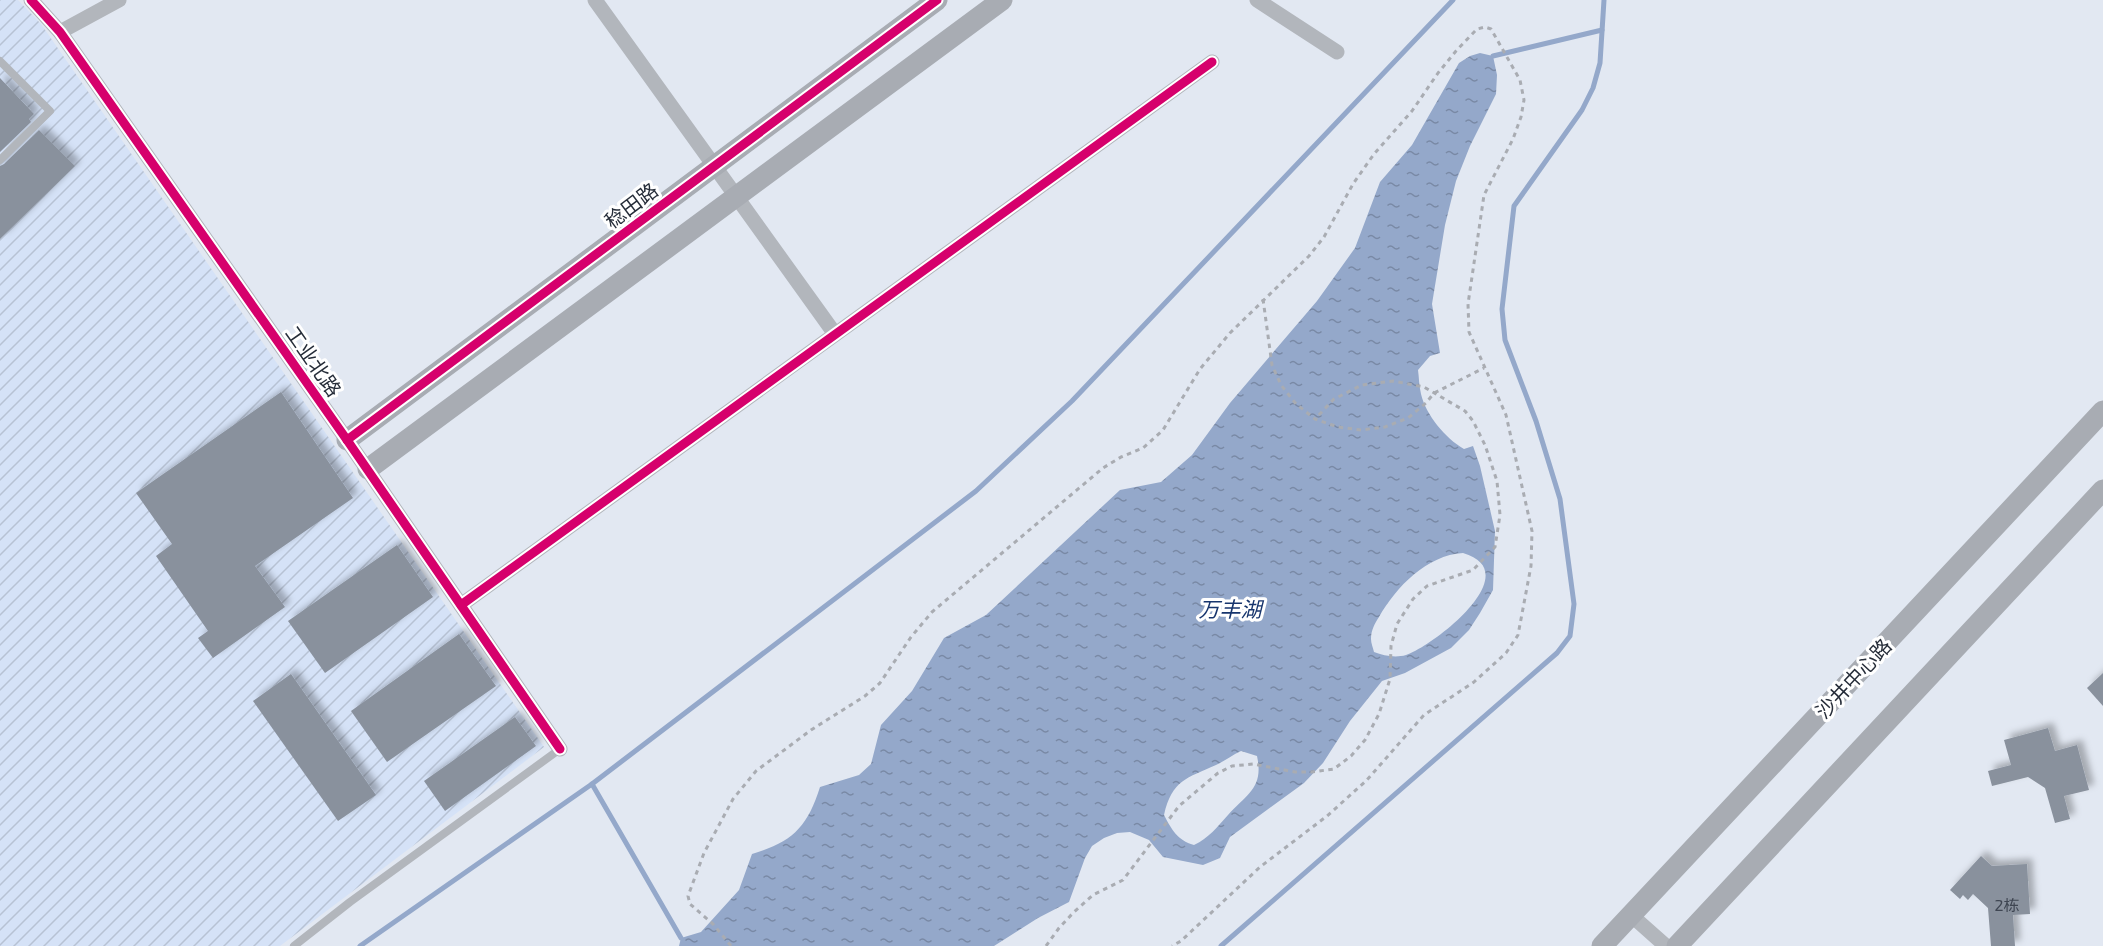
<svg xmlns="http://www.w3.org/2000/svg" width="2103" height="946" font-family="'Exo 2','Noto Sans SC',sans-serif">
<defs>
<pattern id="industrial-furrows" width="10" height="10" patternUnits="userSpaceOnUse" patternTransform="scale(1.5)"><rect width="10" height="10" fill="#d5e2f7"/><path d="M-1 1l2-2M0 10L10 0M9 11l2-2" fill="none" stroke="#b7c2d4"/></pattern>
<pattern id="water-ripples" width="26" height="14" patternUnits="userSpaceOnUse" patternTransform="scale(1.5)"><rect width="26" height="14" fill="#94a8ca"/><path d="M2 4q2-2 4 0t4 0M15 11q2-2 4 0t4 0" fill="none" stroke="#7989a5"/></pattern>
<filter id="shadow"><feDropShadow dx="5.5" dy="-5.5" stdDeviation="3" flood-color="#0004"/></filter>
</defs>
<rect width="100%" height="100%" fill="#e2e8f2"/>
<path fill="url(#industrial-furrows)" d="M0,0H18L41,24L544,747L280,946H0Z"/>
<path fill="url(#water-ripples)" fill-rule="evenodd" d="M1480,53L1493,56L1497,75L1496,94L1470,146L1456,181L1445,225L1432,304L1440,353L1430,356L1418,370C1419,377 1419,386 1421,394C1426,415 1445,438 1464,449L1473,446L1480,466L1495,531L1493,590L1480,613L1469,630L1451,648L1405,673L1382,681L1350,721L1323,763L1304,783L1230,837L1220,858L1203,865L1163,857L1149,840L1130,832L1117,833L1104,838L1092,846L1085,858L1069,902L1038,918L994,946H679L681,938L701,932L739,890L752,854C792,842 807,828 820,787L859,775L871,764L881,725L912,691L944,638L986,615L1120,490L1161,482L1192,455L1230,403L1317,301L1355,248L1380,182L1412,145L1459,63L1470,56ZM1463,553C1528,572 1435,645 1406,655C1396,658 1384,656 1374,652C1373,648 1371,643 1371,639C1371,630 1375,623 1379,617C1396,587 1427,555 1463,553ZM1241,751L1257,756C1264,788 1247,794 1228,815C1217,827 1209,838 1194,845C1177,840 1172,830 1164,815C1172,780 1187,778 1216,765C1225,761 1232,755 1241,751Z"/>
<g fill="none" stroke-linecap="round" stroke-linejoin="round">
<g stroke="#94a8ca" stroke-width="5">
<path d="M1493,56L1602,30"/>
<path d="M592,784L681,938"/>
<path d="M360,946L592,784L976,491L1072,401L1453,0"/>
<path d="M1221,946L1557,653L1570,636L1574,604L1560,499L1536,421L1505,340L1502,309L1514,206L1582,110L1593,88L1600,63L1604,0"/>
</g>
</g>
<g fill="#89919d" filter="url(#shadow)">
<path d="M0,78L34,114L29,119L31,122L0,152Z"/>
<path d="M39,130L75,166L0,239V166L4,164Z"/>
<path d="M281,392L353,498L255,566L285,607L213,658L198,638L208,631L156,556L172,544L136,493Z"/>
<path d="M397,545L433,597L325,673L288,621Z"/>
<path d="M459,634L496,686L387,762L351,711Z"/>
<path d="M2103,673V706L2087,688Z"/>
<path d="M291,674L376,795L338,821L253,701Z"/>
<path d="M515,717L536,746L445,811L424,781Z"/>
<path d="M2048,728L2055,751L2077,745L2089,790L2064,796L2070,819L2055,823L2045,788L2028,777L1992,786L1988,771L2011,765L2004,740Z"/>
<path d="M1981,856L1992,866L2027,864L2030,914L2013,915L2015,946H1991L1988,908L1973,894L1968,900L1963,895L1960,899L1950,890Z"/>
</g>
<g fill="none" stroke-linecap="round" stroke-linejoin="round">
<g stroke="#a9acb2" stroke-width="3" stroke-dasharray="4.5 4.5" stroke-linecap="butt">
<path d="M1263,299L1272,365L1281,385L1296,404L1315,419L1338,427L1361,430L1385,427L1408,418L1426,403L1434,393L1484,368"/>
<path d="M731,946L713,924L690,904L688,896L704,853L733,799L756,771L811,730L865,696L880,683L911,637L932,612L1103,468L1121,457L1143,448L1163,430L1200,369L1230,333L1309,256L1324,237L1353,184L1374,154L1412,111L1438,73L1456,51L1477,29L1485,27L1491,29L1520,80L1524,100L1521,117L1513,139L1484,195L1468,304L1469,332L1506,415L1532,531L1531,566L1518,635L1506,653L1474,682L1424,715L1366,781L1327,816L1260,867L1181,941L1172,946"/>
<path d="M1046,946L1059,928L1073,913L1093,895L1123,880L1179,806L1218,773L1232,766L1253,764L1295,772H1312L1334,769L1351,756L1365,740L1379,714L1390,679L1391,646L1397,624L1413,599L1427,586L1473,570L1495,547L1500,515L1497,481L1485,445L1473,421L1465,411L1424,387L1393,381L1362,385L1334,399L1315,419"/>
</g>
<g stroke="#b2b6bc" stroke-width="8">
<path d="M0,61L50,111L0,160"/>
<path d="M294,946L350,902L560,749"/>
</g>
<g stroke="#b2b6bc" stroke-width="15">
<path d="M31,0L60,32L347,440L560,749"/>
<path d="M595,0L835,334"/>
<path d="M1257,0L1337,52"/>
<path d="M60,32L119,0"/>
<path d="M461,605L1212,62"/>
<path d="M1631,915L1666,946"/>
</g>
<g stroke="#a8acb3" stroke-width="21">
<path d="M347,440L937,0"/>
<path d="M368,469L1002,0"/>
<path d="M1602,946L2103,411"/>
<path d="M1677,946L2103,490"/>
</g>
<g stroke="#fff" stroke-width="13">
<g id="cycleway">
<path d="M31,0L60,32L347,440L560,749"/>
<path d="M347,440L937,0"/>
<path d="M461,605L1212,62"/>
</g>
</g>
<use href="#cycleway" stroke="#d6006c" stroke-width="9"/>
</g>
<g text-anchor="middle" dominant-baseline="central" stroke-width="6" stroke-linejoin="round" paint-order="stroke">
<g font-size="16" fill="#3f4652">
<text x="2007" y="904">2栋</text>
</g>
<g font-size="20" fill="#262d39" stroke="#fff">
<text transform="translate(631 205) rotate(-37)">稔田路</text>
<text transform="translate(314 361) rotate(55)">工业北路</text>
<text transform="translate(1853 678) rotate(-47)">沙井中心路</text>
</g>
<g font-size="21" font-style="italic" fill="#17356d" stroke="#fff">
<text x="1230" y="608">万丰湖</text>
</g>
</g>
</svg>
